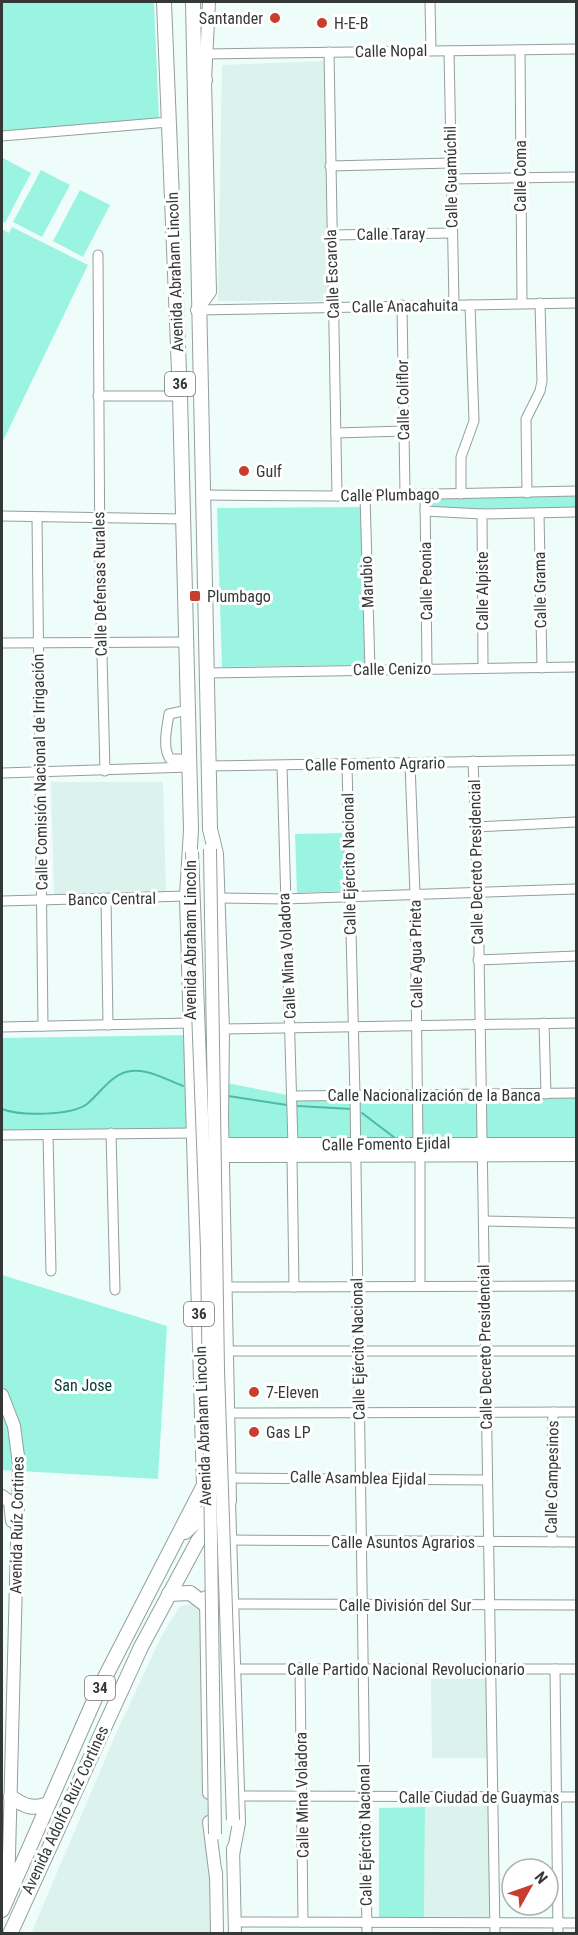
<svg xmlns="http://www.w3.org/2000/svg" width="578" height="1935" font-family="'Roboto Condensed',sans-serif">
<rect width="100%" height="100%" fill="#effdfa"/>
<g fill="#dcf2ed">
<path d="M324,61L328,301H218L222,65Z"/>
<path d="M51,782H163L166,895L54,896Z"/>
<path d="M193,1604L203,1614L211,1933L31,1934L115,1736L160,1639L180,1606Z"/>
<path d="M431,1679H491L490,1758H432Z"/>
<path d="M490,1806L493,1921H424L425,1807Z"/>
</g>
<g fill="#9bf4e2">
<path d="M2,2H154L159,118L2,132Z"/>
<path d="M3,158L31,173L5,223L2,221Z"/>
<path d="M41,170L70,185L42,237L13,222Z"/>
<path d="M80,190L110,205L83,257L53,241Z"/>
<path d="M12,227L88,265L2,443V229L9,233Z"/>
<path d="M576,495V508L435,509L430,503L434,497Z"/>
<path d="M362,507L365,665L222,667L217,508Z"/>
<path d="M347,833L346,891L297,893L295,834Z"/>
<path d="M188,1035L193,1130L2,1134V1038Z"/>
<path d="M227,1083L292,1096L576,1093V1144H222Z"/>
<path d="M2,1275L167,1326L158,1479L2,1470Z"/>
<path d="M425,1807L424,1921L379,1922V1808Z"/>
</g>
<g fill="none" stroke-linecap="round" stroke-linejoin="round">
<g stroke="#4bbba8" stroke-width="2">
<path d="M228,1096L287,1105"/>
<path d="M298,1106L351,1109"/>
<path d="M2,1109C20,1116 71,1116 87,1104C99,1094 111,1076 126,1072C147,1067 164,1079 183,1086"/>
<path d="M362,1113L395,1138"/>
</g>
<g stroke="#939f9c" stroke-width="11">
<g id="street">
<path d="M430,2L431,50"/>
<path d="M520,50L522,303"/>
<path d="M449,51L454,304"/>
<path d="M329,52L337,496"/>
<path d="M206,54L576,49"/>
<path d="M2,136L169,122"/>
<path d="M330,166L451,163"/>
<path d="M451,179L576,177"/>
<path d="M331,235L452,233"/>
<path d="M98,255L100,578L105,771"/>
<path d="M402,305L405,494"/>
<path d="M197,310L576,303"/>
<path d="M98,396H180"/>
<path d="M336,433L404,431"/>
<path d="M527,493L526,419L540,391L542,381L540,303"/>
<path d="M461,494V457L474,421L470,305"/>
<path d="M203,495L337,496L576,491"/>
<path d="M365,495L370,669"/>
<path d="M425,495L427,668"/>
<path d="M425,511L482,514L576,512"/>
<path d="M539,513L542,668"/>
<path d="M482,514L483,668"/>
<path d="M2,516L183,519"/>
<path d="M37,518L43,1026"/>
<path d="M2,643L186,642"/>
<path d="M207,673L576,667"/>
<path d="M188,710L169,714C167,727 162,748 170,759H189"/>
<path d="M473,761L478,891L495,1934"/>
<path d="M410,764L415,894L418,1144"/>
<path d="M347,765L355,1096L367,1934"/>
<path d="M210,766L576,760"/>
<path d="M282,766L293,1146"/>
<path d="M2,773L190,767"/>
<path d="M476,827L576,822"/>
<path d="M218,898L284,899L576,889"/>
<path d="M106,899L108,1025"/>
<path d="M2,901L187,896"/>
<path d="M478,960L576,956"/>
<path d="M544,1023L546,1094"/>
<path d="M2,1027L190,1023"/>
<path d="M222,1029L576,1023"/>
<path d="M292,1096L576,1093"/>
<path d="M111,1133L115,1290"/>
<path d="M2,1135L194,1133"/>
<path d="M48,1135L51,1271"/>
<path d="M420,1156V1286"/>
<path d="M292,1157L294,1287"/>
<path d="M484,1221L576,1223"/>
<path d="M224,1287L576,1286"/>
<path d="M225,1351H576"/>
<path d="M227,1413L576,1412"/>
<path d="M229,1478L487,1480"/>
<path d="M230,1540L576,1542"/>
<path d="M552,1542L553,1412"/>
<path d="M234,1604L576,1605"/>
<path d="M300,1668L303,1922"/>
<path d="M236,1669H576"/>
<path d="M555,1669L558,1934"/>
<path d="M238,1796L576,1797"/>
<path d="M234,1922L576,1923"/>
</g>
</g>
<g stroke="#939f9c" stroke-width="14">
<g id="secondary">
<path d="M197,310L210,292L205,80L209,2"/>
<path d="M214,1144H576"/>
<path d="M214,1156L576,1155"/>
<path d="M2,1395L14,1426L19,1464L8,1895"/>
<path d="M2,1496L10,1502L12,1521"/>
<path d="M229,1501L239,1823L233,1855"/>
<path d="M206,1597L209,1793"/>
<path d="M209,1822L216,1878"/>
<path d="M233,1848L235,1934"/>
<path d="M216,1872L217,1934"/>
</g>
</g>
<g stroke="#939f9c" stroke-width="16">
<g id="primary">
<path d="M195,100L205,80"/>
<path d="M185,1532L206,1512L221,1507"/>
<path d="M169,1594L190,1593L206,1605"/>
<path d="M11,1797C24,1806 33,1810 48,1804"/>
<path d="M2,1910L100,1687L204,1485L187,896L191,830L180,396L164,2"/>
<path d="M10,1934L141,1647L198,1541L229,1501L221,1118L222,1029L216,854L210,829L193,2"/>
</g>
</g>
<use href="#street" stroke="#fff" stroke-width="9"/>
<use href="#secondary" stroke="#fff" stroke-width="12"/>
<use href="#primary" stroke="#fff" stroke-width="14"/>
<g stroke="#939f9c" stroke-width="14" stroke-linecap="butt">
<g id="secondary-bridge">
<path d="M210,849L218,1370L233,1820"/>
<path d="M192,852L207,1249L215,1834"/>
</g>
</g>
<use href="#secondary-bridge" stroke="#fff" stroke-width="12"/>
</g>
<g fill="#ca3d2e" stroke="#fff" stroke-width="2">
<circle cx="275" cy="18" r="6"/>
<circle cx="322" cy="23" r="6"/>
<circle cx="244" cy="471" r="6"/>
<rect x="189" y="590" width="12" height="12" rx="3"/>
<circle cx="254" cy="1392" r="6"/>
<circle cx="254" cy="1432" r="6"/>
</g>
<g text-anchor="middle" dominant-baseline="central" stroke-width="6" stroke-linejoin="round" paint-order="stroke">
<g fill="#fff" stroke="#717474" stroke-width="1.5">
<rect x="165" y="372" width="30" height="24" rx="4.5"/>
<rect x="184" y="1302" width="30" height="24" rx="4.5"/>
<rect x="85" y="1676" width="30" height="24" rx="4.5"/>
</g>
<g font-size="15" font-weight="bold" fill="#343938">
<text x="180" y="384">36</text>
<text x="199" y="1314">36</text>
<text x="100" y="1688">34</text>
</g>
<g font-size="16" fill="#343938" stroke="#fff" text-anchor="start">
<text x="263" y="18" text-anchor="end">Santander</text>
<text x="334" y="23">H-E-B</text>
<text x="256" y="471">Gulf</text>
<text x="207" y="596">Plumbago</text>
<text x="266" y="1392">7-Eleven</text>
<text x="266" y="1432">Gas LP</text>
</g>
<g font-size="16" fill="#343938" stroke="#fff">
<text transform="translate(391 51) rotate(-1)">Calle Nopal</text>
<text transform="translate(520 176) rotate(-90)">Calle Coma</text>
<text transform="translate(451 177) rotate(-91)">Calle Guamúchil</text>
<text transform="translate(391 234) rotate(-1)">Calle Taray</text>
<text transform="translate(175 272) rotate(-92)">Avenida Abraham Lincoln</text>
<text transform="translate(332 274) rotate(-92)">Calle Escarola</text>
<text transform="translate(405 306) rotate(-1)">Calle Anacahuita</text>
<text transform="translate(403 400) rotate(-91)">Calle Coliflor</text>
<text transform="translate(390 495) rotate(-1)">Calle Plumbago</text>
<text transform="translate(426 581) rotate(-91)">Calle Peonia</text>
<text transform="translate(367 582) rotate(-92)">Marubio</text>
<text transform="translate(100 584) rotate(-91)">Calle Defensas Rurales</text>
<text transform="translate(540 590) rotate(-91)">Calle Grama</text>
<text transform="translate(482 591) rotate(-90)">Calle Alpiste</text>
<text transform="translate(392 669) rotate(-1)">Calle Cenizo</text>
<text transform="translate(375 764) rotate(-1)">Calle Fomento Agrario</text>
<text transform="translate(40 772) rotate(-91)">Calle Comisión Nacional de Irrigación</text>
<text transform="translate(476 862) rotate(-91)">Calle Decreto Presidencial</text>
<text transform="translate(349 864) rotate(-91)">Calle Ejército Nacional</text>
<text transform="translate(112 899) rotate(-1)">Banco Central</text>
<text transform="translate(190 940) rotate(-90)">Avenida Abraham Lincoln</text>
<text transform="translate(416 954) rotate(-91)">Calle Agua Prieta</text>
<text transform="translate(287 956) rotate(-93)">Calle Mina Voladora</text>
<text x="434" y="1095">Calle Nacionalización de la Banca</text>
<text transform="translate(386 1144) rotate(-1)">Calle Fomento Ejidal</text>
<text transform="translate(485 1347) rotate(-91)">Calle Decreto Presidencial</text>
<text transform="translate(358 1349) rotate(-91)">Calle Ejército Nacional</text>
<text transform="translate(203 1426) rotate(-92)">Avenida Abraham Lincoln</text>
<text transform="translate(552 1477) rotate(-89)">Calle Campesinos</text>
<text transform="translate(358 1478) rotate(1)">Calle Asamblea Ejidal</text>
<text transform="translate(17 1525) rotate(-89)">Avenida Ruíz Cortines</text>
<text x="403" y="1542">Calle Asuntos Agrarios</text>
<text x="405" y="1605">Calle División del Sur</text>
<text x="406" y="1669">Calle Partido Nacional Revolucionario</text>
<text transform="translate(302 1795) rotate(-91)">Calle Mina Voladora</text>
<text x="479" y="1797">Calle Ciudad de Guaymas</text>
<text transform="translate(65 1810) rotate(-65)">Avenida Adolfo Ruíz Cortines</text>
<text transform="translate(365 1835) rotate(-91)">Calle Ejército Nacional</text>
</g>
<g font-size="16" fill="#053a32" stroke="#fff">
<text x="83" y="1385">San Jose</text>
</g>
</g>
<rect width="578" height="1935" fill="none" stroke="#343938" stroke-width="6"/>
<g transform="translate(530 1887) rotate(50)"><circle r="28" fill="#ffffff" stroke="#aeb0af" stroke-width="1.5"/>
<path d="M0-4.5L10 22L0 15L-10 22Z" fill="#ca3d2e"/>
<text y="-9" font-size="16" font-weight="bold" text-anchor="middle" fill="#343938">N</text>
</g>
</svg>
